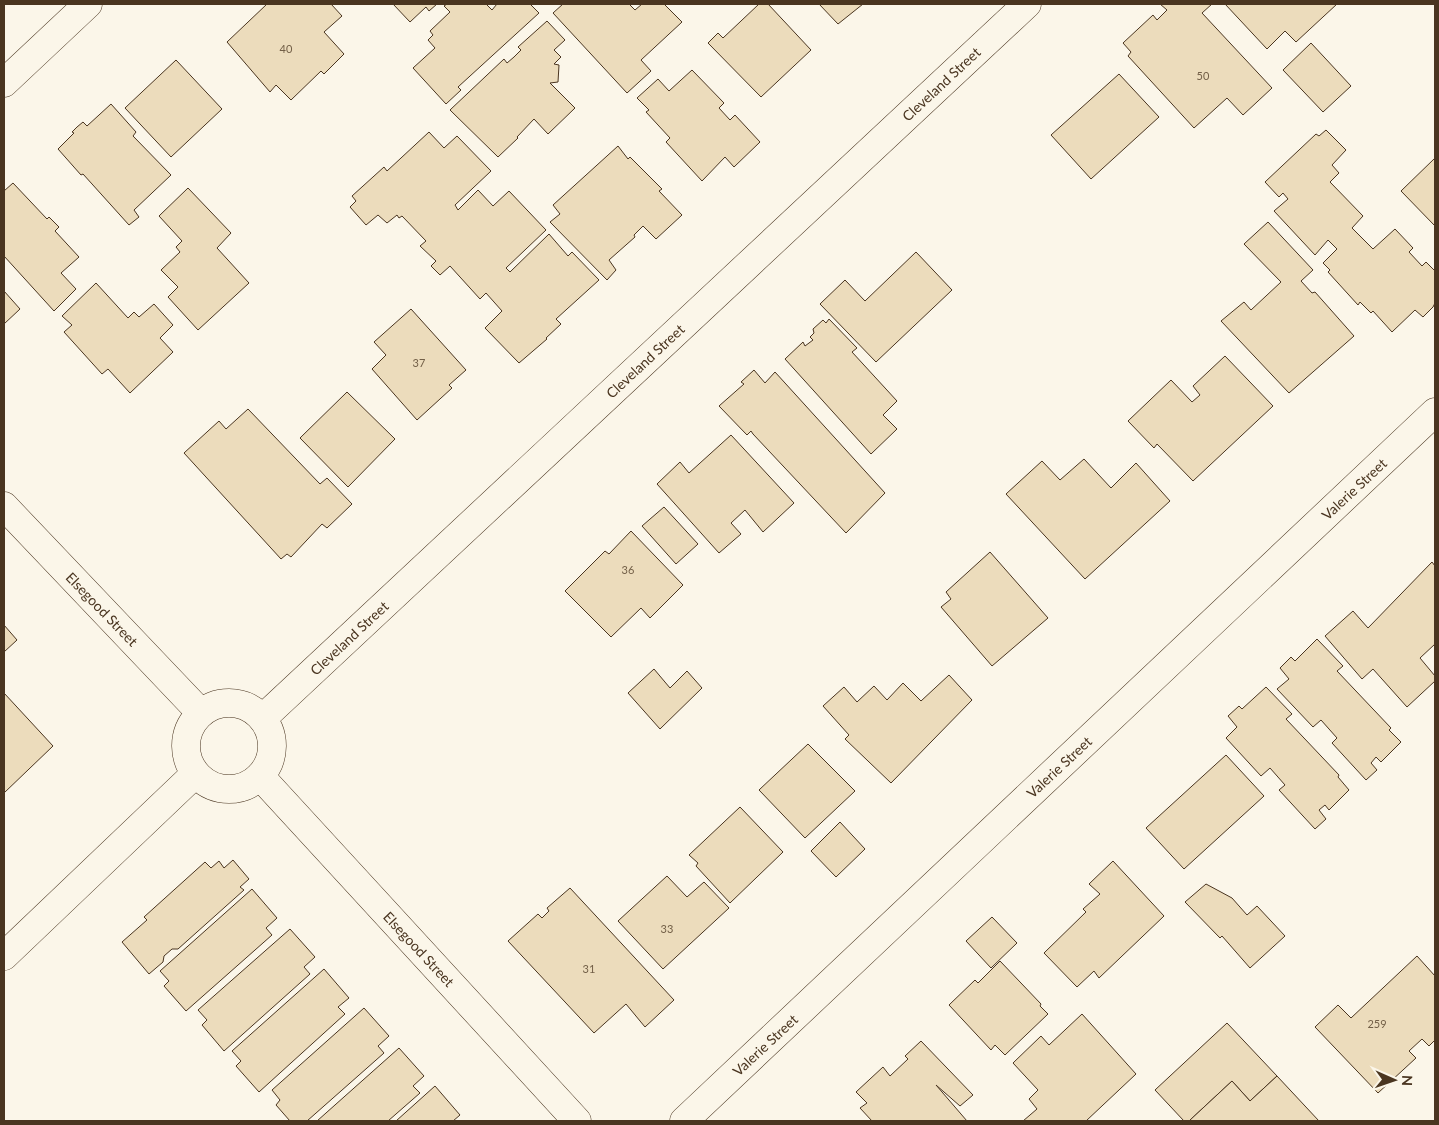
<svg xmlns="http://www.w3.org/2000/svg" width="1439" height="1125" font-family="Lato,sans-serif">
<rect width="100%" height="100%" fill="#fbf6e9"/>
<g fill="#ecdcbc" stroke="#4a3520">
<path d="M267,4H331L342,16L324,32L344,54L324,74L321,71L291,100L276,85L270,92L227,42Z"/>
<path d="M393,4H437L429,11L426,7L410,22Z"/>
<path d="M447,4H486L492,10L497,4H530L539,13L458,87L461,90L446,104L413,68L435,48L428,40L433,35L430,31L450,12L444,6Z"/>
<path d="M563,4H629L635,10L642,4H664L682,22L641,60L651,71L627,93L553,13Z"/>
<path d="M759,4H768L811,50L761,97L708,43L718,33L723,38Z"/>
<path d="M819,4H863L838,24Z"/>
<path d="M1160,4H1212L1202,13L1272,88L1243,115L1227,98L1194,128L1128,56L1131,52L1123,43L1153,15L1157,20L1167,10Z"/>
<path d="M1225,4H1337L1296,42L1285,31L1267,49Z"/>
<path d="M547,21L565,40L554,50L561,57L554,64L559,65L558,82L550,83L575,108L548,134L534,119L517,137L518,138L498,157L450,110L504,59L507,63L514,57L521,50L518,47Z"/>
<path d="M1311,43L1351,86L1323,112L1283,70Z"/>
<path d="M176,60L222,109L171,157L125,108Z"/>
<path d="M692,70L724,103L719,108L730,120L735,115L760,142L734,167L725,157L702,181L666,142L670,138L646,112L649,110L637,98L658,79L669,91Z"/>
<path d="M1119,74L1159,117L1091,179L1051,135Z"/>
<path d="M111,104L136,132L133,136L171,175L134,210L139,217L129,225L83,174L81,175L58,149L74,133L72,132L77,127L83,122L87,126Z"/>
<path d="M1326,130L1346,150L1332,165L1339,173L1330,182L1363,216L1352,228L1373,249L1395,229L1413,248L1409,252L1422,266L1426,262L1435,271V303L1433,307L1423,317L1415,310L1392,332L1373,311L1371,313L1360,302L1358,305L1328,272L1330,270L1323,263L1337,249L1328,240L1315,255L1274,211L1288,199L1283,193L1279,197L1265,182L1316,134L1319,136Z"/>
<path d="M429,132L444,148L457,136L491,171L455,205L458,210L478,190L493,206L509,191L546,230L506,268L510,272L549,234L568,256L572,252L599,280L556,319L561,324L546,338L547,339L519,363L485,328L502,311L486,293L480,299L450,266L440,275L431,266L436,261L420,246L426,241L402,216L399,218L397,215L387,223L378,215L366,225L350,207L356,201L352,196L384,167L387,171Z"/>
<path d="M618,146L628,159L630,157L662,189L659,191L682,215L656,239L643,226L634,235L635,237L609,260L616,270L607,280L550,222L560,214L553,205Z"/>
<path d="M1435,158V226L1401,191Z"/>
<path d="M13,183L47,219L49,217L59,227L55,231L79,257L61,273L76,289L54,311L4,256V191Z"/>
<path d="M188,188L231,233L217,248L249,283L198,330L168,297L178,287L161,270L180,252L176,247L182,241L159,216Z"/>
<path d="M1268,222L1313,270L1301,281L1312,293L1315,292L1354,336L1289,393L1221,321L1244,302L1251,310L1281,282L1244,244Z"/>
<path d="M916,252L952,290L876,362L820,304L845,280L865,301Z"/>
<path d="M96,283L128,318L134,312L139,317L154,304L173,325L160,338L173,352L130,393L108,369L102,374L64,332L72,325L62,316Z"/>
<path d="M4,291L20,309L4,324Z"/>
<path d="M411,309L466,370L449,385L452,388L417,420L372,369L386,355L374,342Z"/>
<path d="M829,319L857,348L852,352L897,401L883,415L897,429L871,454L785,359L803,342L805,346L813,340L810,337L814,333L813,329L823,320L826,323Z"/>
<path d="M1225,356L1273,406L1193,481L1157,444L1154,448L1128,421L1171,380L1192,402L1200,395L1193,386Z"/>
<path d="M754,370L765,383L775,372L885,493L846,533L753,434L751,431L747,435L719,406L744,384L741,382Z"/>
<path d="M347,392L395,439L348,487L300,438Z"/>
<path d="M248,409L320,484L327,478L352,504L327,528L322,524L291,557L287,554L281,559L184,453L219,421L226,429Z"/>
<path d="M731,435L794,503L763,532L745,510L731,523L741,534L719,553L657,484L680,462L689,473Z"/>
<path d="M1084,459L1111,488L1136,463L1170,501L1085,579L1006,494L1042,461L1060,480Z"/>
<path d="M664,507L698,544L676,564L642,526Z"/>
<path d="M631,531L683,585L650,618L641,608L611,637L565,591L605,551L609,554Z"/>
<path d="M990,552L1048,618L992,666L941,607L951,599L946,592Z"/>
<path d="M1432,562L1435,566V644L1420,658L1435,676V681L1407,707L1373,669L1362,679L1325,636L1353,611L1368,628Z"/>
<path d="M4,625L17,640L4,652Z"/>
<path d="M1317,639L1343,666L1337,671L1391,728L1389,730L1401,742L1381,762L1376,757L1371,763L1377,770L1366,780L1332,743L1337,738L1321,720L1313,727L1277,689L1289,679L1280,668L1291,657L1295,661Z"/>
<path d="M654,669L670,688L687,671L702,688L660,729L628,693Z"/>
<path d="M949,675L972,700L891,783L845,739L849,735L823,706L844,687L857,702L874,686L887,700L903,683L921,701Z"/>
<path d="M1266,687L1292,714L1286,719L1339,775L1338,777L1349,790L1329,810L1325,805L1319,810L1326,819L1315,829L1279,790L1285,785L1270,768L1261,776L1226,738L1237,727L1228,716L1239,706L1242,709Z"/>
<path d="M4,693L53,746L4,793Z"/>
<path d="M808,744L855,791L805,838L759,790Z"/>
<path d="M1226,755L1264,796L1184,869L1146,828Z"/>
<path d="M740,807L783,852L730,903L696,866L698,863L689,855Z"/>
<path d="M840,822L865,849L836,877L811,851Z"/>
<path d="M233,860L249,879L240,887L244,890L178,949H172L164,956L163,962L149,974L122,942L147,920L144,917L205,862L211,868L219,861L224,868Z"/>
<path d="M1113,861L1164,916L1099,978L1094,971L1077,987L1044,953L1086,912L1083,909L1100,894L1089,884Z"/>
<path d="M667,876L687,897L704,882L729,908L663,969L618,921Z"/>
<path d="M1206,884L1232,898L1247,915L1257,906L1285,936L1250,968L1222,936L1220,938L1185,902Z"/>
<path d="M570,888L674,1000L645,1027L626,1004L594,1033L508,941L538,914L542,918L549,911L547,908Z"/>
<path d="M252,889L277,918L266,928L272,935L186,1011L164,986L169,981L160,971Z"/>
<path d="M992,917L1017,943L991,968L966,941Z"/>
<path d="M290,929L315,957L304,967L310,974L224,1051L202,1025L207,1020L198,1010Z"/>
<path d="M1417,956L1435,976V1040L1429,1046L1422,1039L1409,1051L1416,1058L1378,1093L1315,1027L1338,1005L1351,1018Z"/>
<path d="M1000,961L1041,1004L1040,1006L1048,1014L1005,1055L995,1045L991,1050L949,1005L975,980L978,983Z"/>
<path d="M324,969L349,998L338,1007L345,1014L259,1092L236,1066L241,1061L232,1051Z"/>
<path d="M364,1008L389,1036L378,1046L384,1053L307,1121H290L276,1105L280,1100L272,1090Z"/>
<path d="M1082,1014L1136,1074L1086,1121H1023L1037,1109L1029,1099L1038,1090L1013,1063L1041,1036L1049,1045Z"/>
<path d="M1227,1023L1277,1076L1250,1101L1232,1081L1189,1121H1184L1155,1090Z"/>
<path d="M921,1041L973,1095L960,1106L936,1085L967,1121H872L860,1108L867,1103L856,1092L883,1067L890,1076L908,1059L905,1056Z"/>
<path d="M399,1048L424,1076L413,1086L420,1093L388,1121H317Z"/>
<path d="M1277,1076L1319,1121H1189L1232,1081L1250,1101Z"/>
<path d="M435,1086L460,1115L453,1121H396Z"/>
</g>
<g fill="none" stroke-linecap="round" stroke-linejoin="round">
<g stroke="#4a3520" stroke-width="29">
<g id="minor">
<path d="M4,83L88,4"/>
<path d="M4,506L200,712"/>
<circle cx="229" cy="746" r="43"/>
<path d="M263,718L1027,4"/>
<path d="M260,776L577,1121"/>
<path d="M4,956L195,774"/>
<path d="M684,1121L1435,412"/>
</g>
</g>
<use href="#minor" stroke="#fbf6e9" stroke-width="28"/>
</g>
<g text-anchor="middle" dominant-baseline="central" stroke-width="4" stroke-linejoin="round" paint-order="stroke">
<g font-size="11" fill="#725f47">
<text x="286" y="48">40</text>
<text x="1203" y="75">50</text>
<text x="419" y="362">37</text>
<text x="628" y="569">36</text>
<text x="667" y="928">33</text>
<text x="589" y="968">31</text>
<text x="1377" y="1023">259</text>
</g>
<g font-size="14" fill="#4a3520" stroke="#fbf6e9">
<text transform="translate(941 84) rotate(-43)">Cleveland Street</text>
<text transform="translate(645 361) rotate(-43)">Cleveland Street</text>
<text transform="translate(1354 489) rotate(-43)">Valerie Street</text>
<text transform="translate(102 609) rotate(46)">Elsegood Street</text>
<text transform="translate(349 638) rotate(-43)">Cleveland Street</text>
<text transform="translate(1059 767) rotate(-43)">Valerie Street</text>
<text transform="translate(419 949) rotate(47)">Elsegood Street</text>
<text transform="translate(765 1045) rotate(-43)">Valerie Street</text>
</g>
</g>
<rect width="1439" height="1125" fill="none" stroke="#4a3520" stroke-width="10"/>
<g transform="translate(1394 1080) rotate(92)" stroke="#fbf6e9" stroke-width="4" paint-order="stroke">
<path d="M0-4L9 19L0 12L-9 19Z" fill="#4a3520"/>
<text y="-8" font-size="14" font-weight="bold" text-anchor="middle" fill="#4a3520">N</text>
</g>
</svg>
